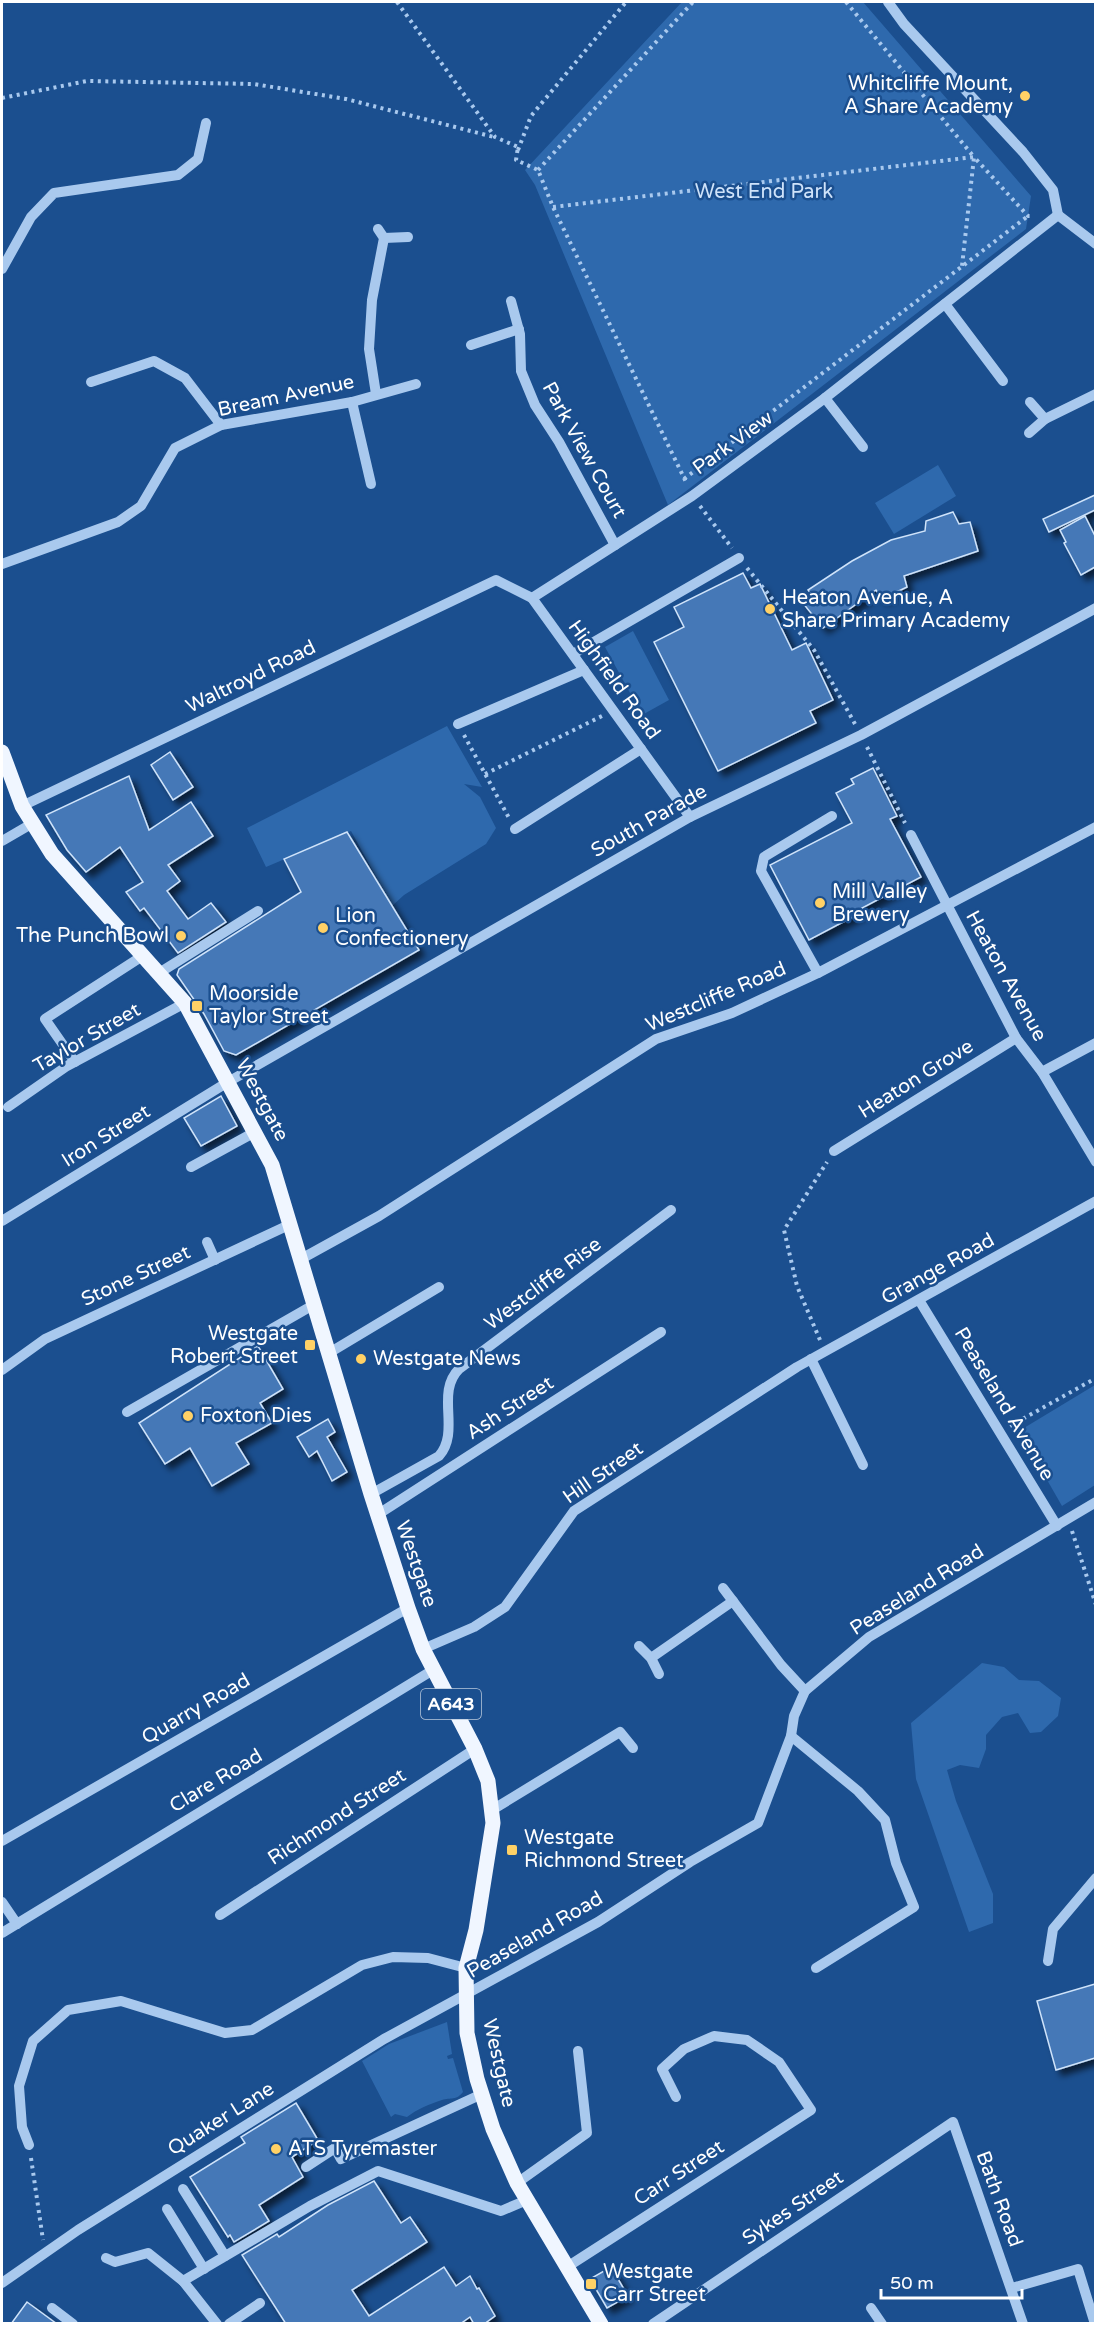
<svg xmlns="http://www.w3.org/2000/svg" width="1097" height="2325" font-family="'Varela Round',sans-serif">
<defs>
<filter id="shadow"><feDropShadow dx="5.5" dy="5.5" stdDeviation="3" flood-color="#0009"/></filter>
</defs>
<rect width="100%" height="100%" fill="#1b4f8f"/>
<g fill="#2e69ad">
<path d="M682,2H863L1031,196L1026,229L668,505L535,185L525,170Z"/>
<path d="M938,465L956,496L894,534L875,503Z"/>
<path d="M633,631L669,700L642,715L605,647Z"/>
<path d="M447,726L482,787L464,784L480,797L496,828L486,844L404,895L392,906L351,831L266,867L247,828Z"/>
<path d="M1095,1385V1485L1062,1506L1019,1431Z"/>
<path d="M982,1663L1004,1667L1019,1680L1039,1681L1061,1698L1058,1716L1041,1732L1030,1733L1018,1713L1002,1717L986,1735V1749L979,1768L960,1765L947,1770L956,1801L993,1894V1923L969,1932L916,1779L911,1723Z"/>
<path d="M447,2022L452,2054L447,2056L448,2059L453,2058L463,2092C456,2101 451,2097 442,2100C430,2104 417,2109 407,2117L395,2114L391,2117L362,2061L389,2044Z"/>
</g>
<g fill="#4478b7" stroke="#cfe3fa" stroke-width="1.5" filter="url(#shadow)">
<path d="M1095,495V510L1049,532L1043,519Z"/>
<path d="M953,512L959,524L970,522L978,551L904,576L907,587L882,599L876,590L823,628L802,602L812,595L808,590L852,561L891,540L925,531L926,521Z"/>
<path d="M1085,516L1095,536V567L1081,575L1064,543L1066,542L1060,530Z"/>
<path d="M743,573L751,588L760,584L792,650L806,643L833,700L810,711L816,723L718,771L654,642L684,627L674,607Z"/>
<path d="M170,752L193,787L173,800L151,765Z"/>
<path d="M873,768L897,816L890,819L921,877L862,908L864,911L809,940L770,865L852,823L836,793L854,784L851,779Z"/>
<path d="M129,776L149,830L191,802L213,836L168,865L180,881L167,891L188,919L211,903L226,922L178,953L144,908L140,911L126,892L143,882L120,847L86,872L67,850L46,815Z"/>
<path d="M347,832L419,950L236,1055L224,1051L204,1014L177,975L179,969L301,892L284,859Z"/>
<path d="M221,1096L237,1126L201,1146L184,1118Z"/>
<path d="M258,1346L283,1389L260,1403L272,1423L236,1443L249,1464L212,1486L190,1448L165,1464L139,1423Z"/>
<path d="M328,1419L335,1432L327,1437L347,1472L332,1481L317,1451L309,1457L297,1437Z"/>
<path d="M1095,1984V2058L1056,2070L1037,2001Z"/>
<path d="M296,2103L318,2140L292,2157L303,2177L259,2205L269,2221L234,2242L230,2235L228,2237L190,2177L245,2143L241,2137Z"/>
<path d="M374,2181L401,2223L410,2217L427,2242L352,2290L369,2316L444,2267L456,2286L470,2276L477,2289L479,2288L495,2316L484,2324H474L470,2317L460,2324H286L242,2255L277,2234L279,2237L328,2205Z"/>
<path d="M611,2267L628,2296L607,2308L590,2279Z"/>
<path d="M27,2302L57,2324H11Z"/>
</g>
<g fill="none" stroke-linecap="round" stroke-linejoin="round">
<g stroke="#a9c9ee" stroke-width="4" stroke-dasharray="3 4.5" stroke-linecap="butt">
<path d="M397,2L495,137L518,147L516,160L538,170L553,207L687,484"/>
<path d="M846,2L974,157L962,266"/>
<path d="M2,98L87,81L254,84L346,99L494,137"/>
<path d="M518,150L531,116L626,2"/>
<path d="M538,170L693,2"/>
<path d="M553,207L974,157L1028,216H1033"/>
<path d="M684,479L1028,216"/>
<path d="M700,506L732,548"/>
<path d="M747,568L814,650L855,724"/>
<path d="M464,735L509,818"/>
<path d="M867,747L905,823"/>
<path d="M485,774L602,716"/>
<path d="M820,1340L797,1286L784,1230L827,1162"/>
<path d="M1010,1426L1096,1378"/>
<path d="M1072,1531L1096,1605"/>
<path d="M31,2158L43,2240"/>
</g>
<g stroke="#a9c9ee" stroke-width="10">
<path d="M888,2L904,24L1023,152L1053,190L1058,215"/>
<path d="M1058,215L1096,244"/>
<path d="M384,238L408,237"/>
<path d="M2,269L31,217L54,193L178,175L198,159L206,123"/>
<path d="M511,301L520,334L521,371L535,405L559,442L615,545"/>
<path d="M945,304L1003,381"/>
<path d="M471,345L519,329"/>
<path d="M91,382L154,361L185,378L221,425"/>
<path d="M376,394L369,349L372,300L384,238L378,229"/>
<path d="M825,398L863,447"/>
<path d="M352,402L371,484"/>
<path d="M1030,402L1045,419"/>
<path d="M1029,433L1045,419L1096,394"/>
<path d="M2,564L118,522L141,506L175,448L221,425L352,402L416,384"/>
<path d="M532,598L692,496L825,398L1058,215"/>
<path d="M573,654L739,558"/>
<path d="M458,724L584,670"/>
<path d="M22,806L496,580L532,598L690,817"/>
<path d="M515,829L641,749"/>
<path d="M911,835L1016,1038L1042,1072L1096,1162"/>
<path d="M2,841L33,823"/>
<path d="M159,973L258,911"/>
<path d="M818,973L761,871L764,857L832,816"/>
<path d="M75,1062L45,1019L144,955"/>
<path d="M1042,1072L1096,1043"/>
<path d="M8,1107L67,1066L185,1003"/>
<path d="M834,1151L1016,1038"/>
<path d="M191,1167L255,1132"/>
<path d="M2,1221L228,1082L690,817L861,735L1096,608"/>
<path d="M207,1242L215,1260"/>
<path d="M301,1259L379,1216L656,1039L732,1013L818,973L1096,827"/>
<path d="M919,1300L1057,1526"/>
<path d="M329,1353L439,1287"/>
<path d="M811,1359L863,1465"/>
<path d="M2,1370L45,1339L291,1224"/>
<path d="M127,1412L315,1304"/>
<path d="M371,1494L439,1456C461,1431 435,1393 459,1369L671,1210"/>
<path d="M377,1515L661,1332"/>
<path d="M723,1588L781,1665L805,1691"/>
<path d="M639,1646L651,1658L659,1674"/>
<path d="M423,1649L474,1627L505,1607L574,1511L797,1367L1096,1201"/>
<path d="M651,1658L733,1601"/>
<path d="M791,1736L858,1791L885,1820L896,1863L914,1907L816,1968"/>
<path d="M492,1810L620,1732L633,1748"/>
<path d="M2,1841L408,1608"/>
<path d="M2,1902L17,1924"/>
<path d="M220,1915L475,1749"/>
<path d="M2,1933L433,1670"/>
<path d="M1048,1961L1053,1929L1096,1878"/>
<path d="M29,2145L22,2127L19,2086L33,2041L68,2010L121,2001L225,2033L252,2030L362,1965L393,1957L428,1958L466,1968"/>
<path d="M306,2167L335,2148L341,2159L482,2094"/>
<path d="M517,2183L587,2133L578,2051"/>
<path d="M183,2189L225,2256"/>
<path d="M167,2209L204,2269"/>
<path d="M106,2258L115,2262L148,2253L183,2281L310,2206L378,2171L501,2211L527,2200"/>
<path d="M567,2267L811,2110L779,2062L747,2040L714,2036L684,2049L662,2069L676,2097"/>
<path d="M183,2281L217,2324"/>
<path d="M2,2283L78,2230L384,2039L598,1922L690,1862L758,1823L791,1736L794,1716L805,1691L869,1637L1096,1502"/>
<path d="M1012,2288L1078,2269L1095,2324"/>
<path d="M52,2308L73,2324"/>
<path d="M871,2308L882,2324"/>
<path d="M229,2324L260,2303"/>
<path d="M653,2324L953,2122L1023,2324"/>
</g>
<path stroke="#f0f6ff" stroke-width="15" d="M2,752L22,806L52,854L185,1003L272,1165L371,1494L408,1608L423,1649L475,1749L488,1781L493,1823L476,1930L466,1968L467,2033L477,2079L493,2129L517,2183L601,2324"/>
</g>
<g fill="#ffd166" stroke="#1b4f8f" stroke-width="2">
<circle cx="1025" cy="96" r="6"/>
<circle cx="770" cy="609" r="6"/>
<circle cx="820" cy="903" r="6"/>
<circle cx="323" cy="928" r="6"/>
<circle cx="181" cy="936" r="6"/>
<rect x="191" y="1000" width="12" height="12" rx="3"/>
<rect x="304" y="1339" width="12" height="12" rx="3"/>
<circle cx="361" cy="1359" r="6"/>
<circle cx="188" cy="1416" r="6"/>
<rect x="506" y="1844" width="12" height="12" rx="3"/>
<circle cx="276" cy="2149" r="6"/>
<rect x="585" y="2278" width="12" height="12" rx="3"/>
</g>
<g text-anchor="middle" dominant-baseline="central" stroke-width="5" stroke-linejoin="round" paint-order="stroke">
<rect fill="#1b4f8f" stroke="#bbcadd" stroke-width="1.5" x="421" y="1689" width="60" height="30" rx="4.5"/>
<g font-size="18" font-weight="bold" fill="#fff">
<text x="451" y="1704">A643</text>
</g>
<g font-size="20" fill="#fff" stroke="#1b4f8f" text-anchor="start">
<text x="1013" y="84" text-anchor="end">Whitcliffe Mount,<tspan x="1013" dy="23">A Share Academy</tspan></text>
<text x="782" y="598">Heaton Avenue, A<tspan x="782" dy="23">Share Primary Academy</tspan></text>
<text x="832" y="892">Mill Valley<tspan x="832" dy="23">Brewery</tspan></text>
<text x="335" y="916">Lion<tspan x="335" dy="23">Confectionery</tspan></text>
<text x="169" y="936" text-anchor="end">The Punch Bowl</text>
<text x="209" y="994">Moorside<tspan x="209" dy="23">Taylor Street</tspan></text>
<text x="298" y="1334" text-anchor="end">Westgate<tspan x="298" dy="23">Robert Street</tspan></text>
<text x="373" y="1359">Westgate News</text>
<text x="200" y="1416">Foxton Dies</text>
<text x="524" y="1838">Westgate<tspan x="524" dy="23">Richmond Street</tspan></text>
<text x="288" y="2149">ATS Tyremaster</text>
<text x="603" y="2272">Westgate<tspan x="603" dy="23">Carr Street</tspan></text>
</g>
<g font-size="20" fill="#cfe3fa" stroke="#1b4f8f">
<text x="764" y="192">West End Park</text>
</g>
<g font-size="20" fill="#fff" stroke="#1b4f8f">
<text transform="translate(286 396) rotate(-12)">Bream Avenue</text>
<text transform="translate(733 443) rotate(-36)">Park View</text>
<text transform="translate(584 450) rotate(61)">Park View Court</text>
<text transform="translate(251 677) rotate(-26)">Waltroyd Road</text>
<text transform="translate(614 680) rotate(54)">Highfield Road</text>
<text transform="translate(649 821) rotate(-29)">South Parade</text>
<text transform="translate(1006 976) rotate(61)">Heaton Avenue</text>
<text transform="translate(716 997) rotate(-23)">Westcliffe Road</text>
<text transform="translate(87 1038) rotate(-30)">Taylor Street</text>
<text transform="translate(916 1079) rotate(-32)">Heaton Grove</text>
<text transform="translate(262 1100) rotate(62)">Westgate</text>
<text transform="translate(106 1136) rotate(-32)">Iron Street</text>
<text transform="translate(938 1269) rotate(-29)">Grange Road</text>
<text transform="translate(136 1276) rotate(-25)">Stone Street</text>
<text transform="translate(543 1284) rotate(-37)">Westcliffe Rise</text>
<text transform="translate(1004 1404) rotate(59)">Peaseland Avenue</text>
<text transform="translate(510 1408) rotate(-33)">Ash Street</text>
<text transform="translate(603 1473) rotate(-35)">Hill Street</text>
<text transform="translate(416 1564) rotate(71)">Westgate</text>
<text transform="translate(917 1590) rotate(-32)">Peaseland Road</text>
<text transform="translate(196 1709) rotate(-30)">Quarry Road</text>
<text transform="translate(216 1781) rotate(-31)">Clare Road</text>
<text transform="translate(337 1817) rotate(-33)">Richmond Street</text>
<text transform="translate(535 1935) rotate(-30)">Peaseland Road</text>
<text transform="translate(499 2063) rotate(77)">Westgate</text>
<text transform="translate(221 2119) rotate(-32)">Quaker Lane</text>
<text transform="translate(679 2173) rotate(-33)">Carr Street</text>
<text transform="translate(999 2199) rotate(70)">Bath Road</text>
<text transform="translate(793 2208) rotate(-34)">Sykes Street</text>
</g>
</g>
<rect width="1097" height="2325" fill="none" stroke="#ffffff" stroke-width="6"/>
<path d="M881 2289v9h141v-9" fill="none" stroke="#ffffff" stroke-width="3"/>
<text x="890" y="2289" font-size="18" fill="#ffffff" stroke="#1b4f8f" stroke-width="4.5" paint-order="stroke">50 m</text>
</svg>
